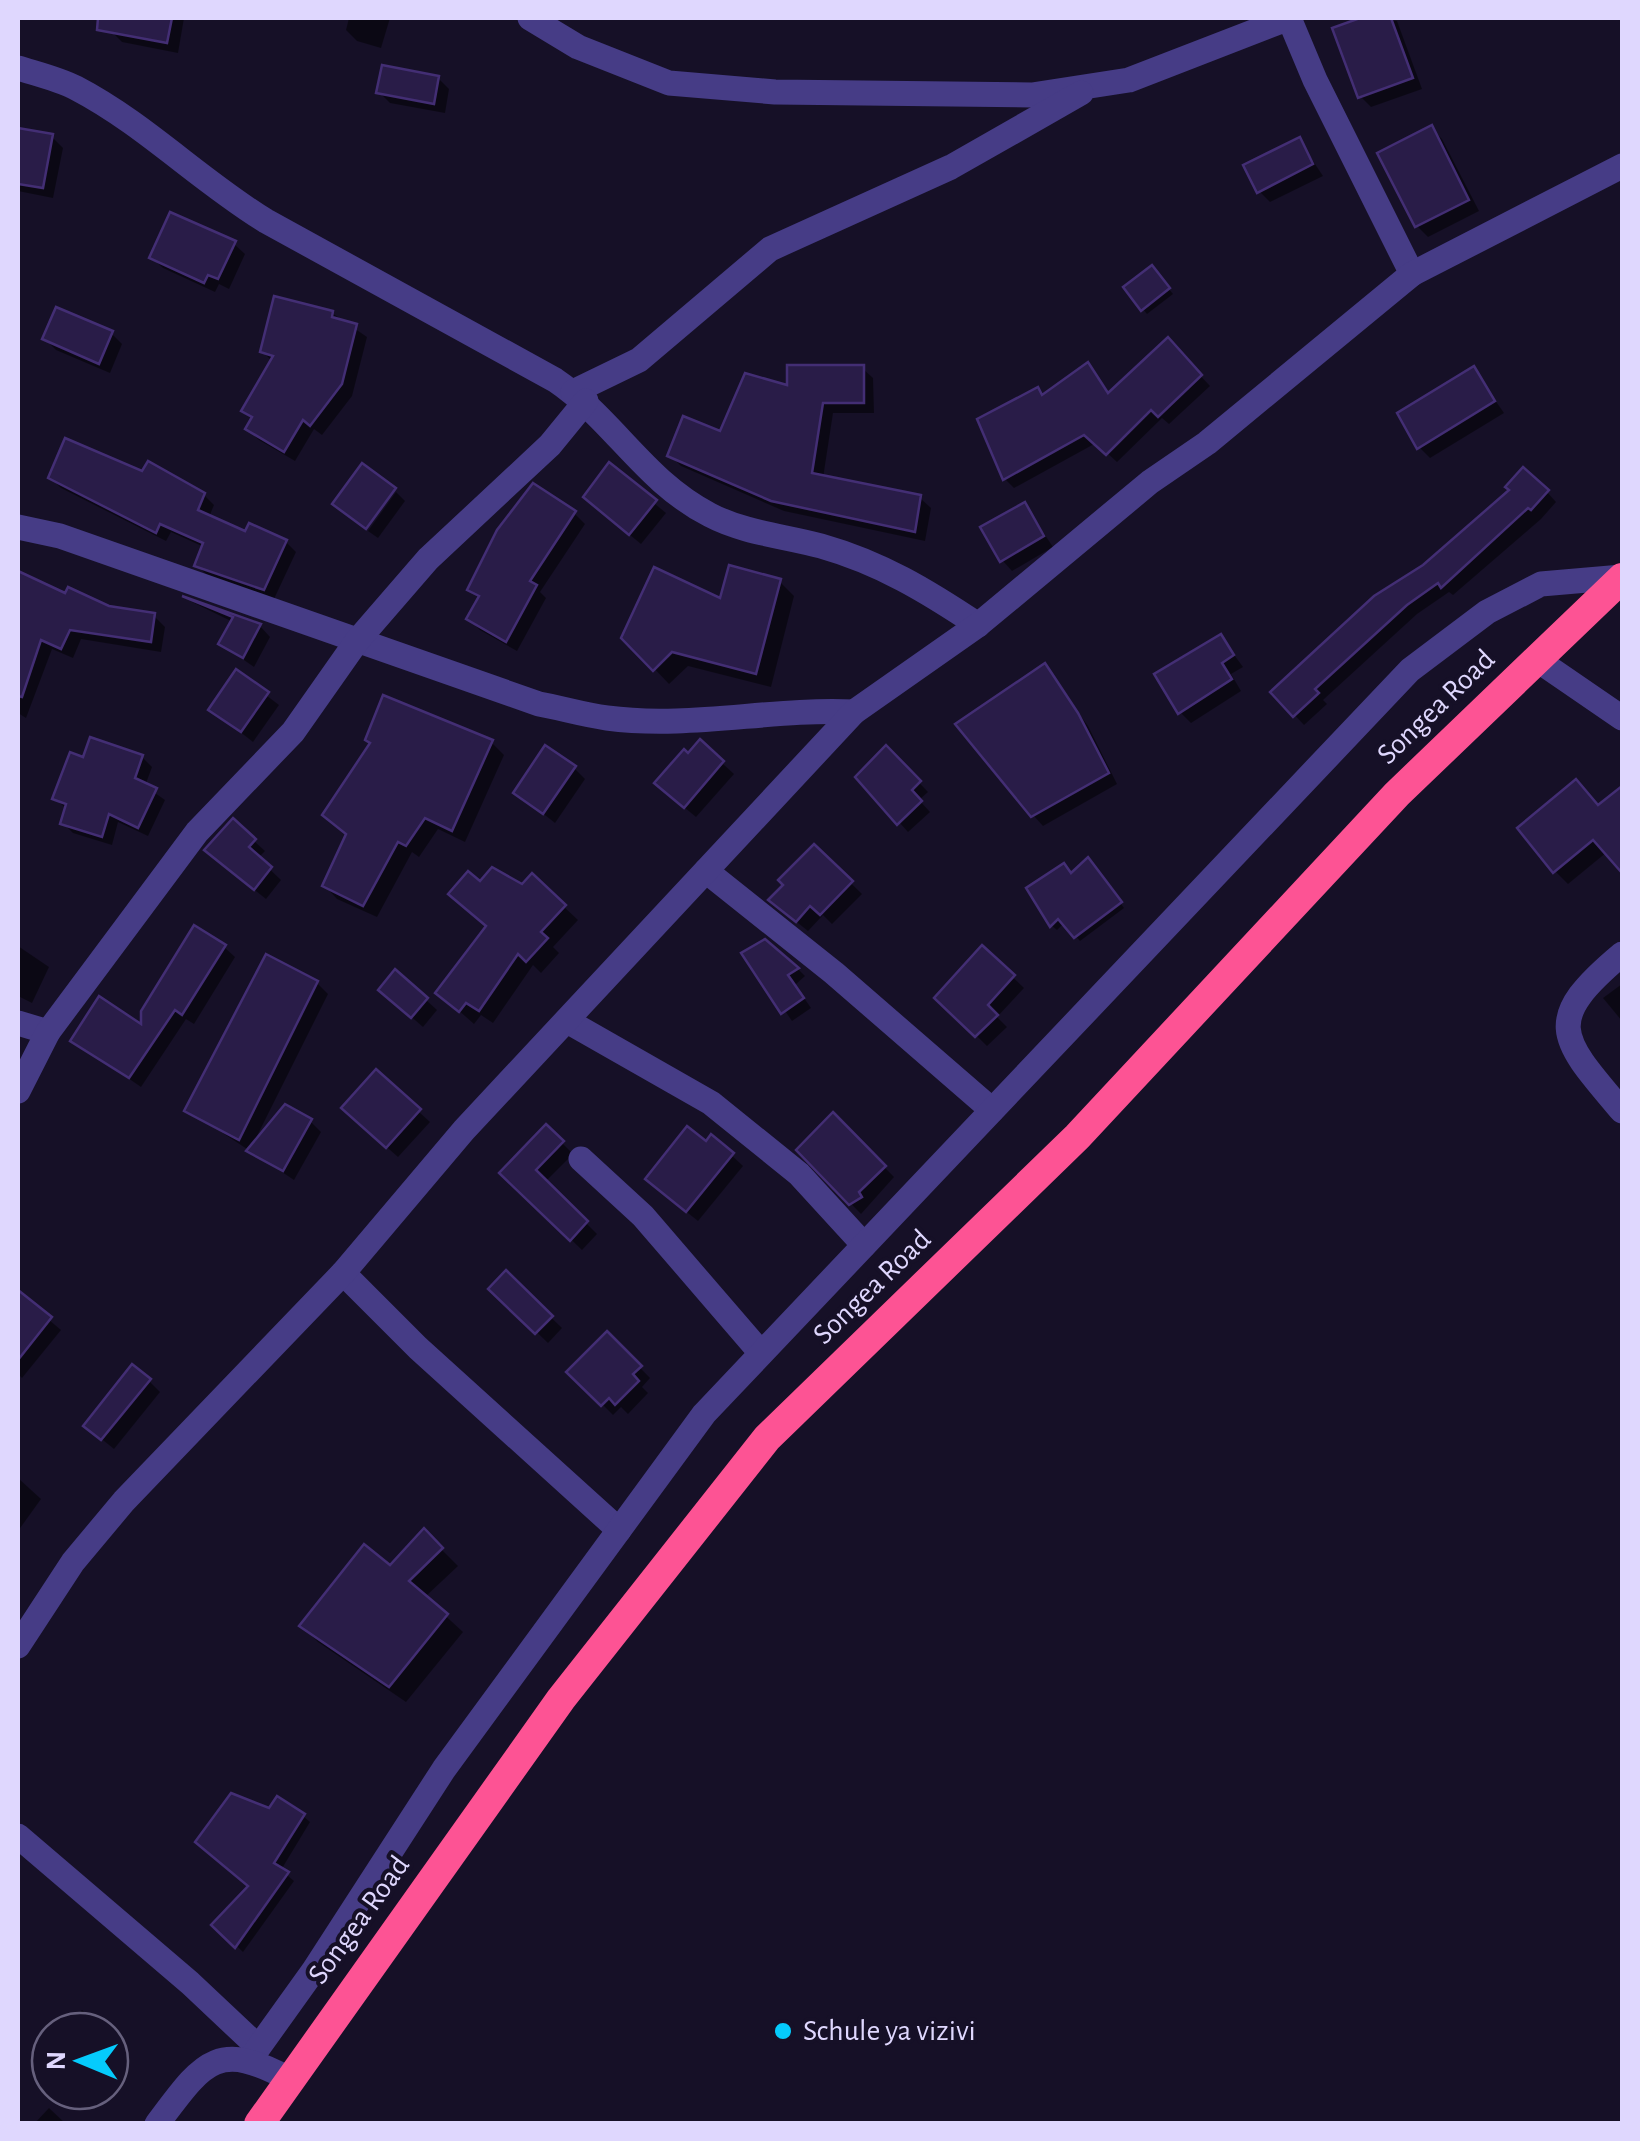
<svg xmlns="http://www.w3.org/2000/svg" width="1640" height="2141" font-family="'Alegreya Sans',sans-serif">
<rect width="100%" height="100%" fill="#161027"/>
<g fill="#0007">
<path d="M114,18H184L178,53L122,42L111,31Z"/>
<path d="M349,18H390L381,48L357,41L346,30Z"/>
<path d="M1367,18L1397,21L1422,89L1371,107L1360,96L1335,30Z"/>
<path d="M438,78L449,89L445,113L390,103L379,92Z"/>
<path d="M1431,128L1442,139L1479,211L1428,237L1417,226L1380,154Z"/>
<path d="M18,130L52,137L63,148L53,198L18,191Z"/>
<path d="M1299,140L1323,176L1270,202L1259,191Z"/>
<path d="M234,244L245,254L229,289L219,284L215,292L163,268L152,258Z"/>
<path d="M1156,273L1173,294L1147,314L1143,309Z"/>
<path d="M332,313L367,337L352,396L322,435L314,429L295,461L259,440L248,429L253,420L244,411L272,361L263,352Z"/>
<path d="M111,333L122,344L110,373L56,350L45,339Z"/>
<path d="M1168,341L1210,386L1169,424L1162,418L1117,462L1096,443L1014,488L1005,479L1037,390L1044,397L1088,366L1110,395Z"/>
<path d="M862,368L873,378L874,413H833L823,478L920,498L931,508L925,541L784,511L681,466L670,455Z"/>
<path d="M1474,370L1504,413L1430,458L1419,447Z"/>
<path d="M609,466L666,513L641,544L597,508Z"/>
<path d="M51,478L204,495L214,505L209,517L247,534L286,542L296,552L274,599L207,575L197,565L204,547L171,532L166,541L61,488Z"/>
<path d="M396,492L405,501L378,538L368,531Z"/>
<path d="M1547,492L1556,502L1541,519L1453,595L1449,592L1417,614L1323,700L1327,704L1304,725L1273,692Z"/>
<path d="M1025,505L1053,547L1012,571L1002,560Z"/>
<path d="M574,513L585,524L540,592L546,598L517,651L480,630L469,619L480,600L470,589Z"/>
<path d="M22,576L66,597L154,616L165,627L161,652L81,639L73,658L52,649L26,718L18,713V587Z"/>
<path d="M779,581L794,596L771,687L688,666L669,684L624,637Z"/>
<path d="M190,601L260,626L270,637L254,667L221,644L233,622Z"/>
<path d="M1221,637L1243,667L1231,674L1241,691L1191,723L1180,712Z"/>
<path d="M1044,666L1088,726L1117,784L1043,826L1033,815Z"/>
<path d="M237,673L279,705L253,742L211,709Z"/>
<path d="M491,742L504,755L465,842L438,829L419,857L412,852L377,917L337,899L325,886Z"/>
<path d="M700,743L734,774L696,817L668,794Z"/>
<path d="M886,748L928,792L919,800L930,812L908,832L859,777Z"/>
<path d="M142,757L152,767L145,786L165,800L148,836L118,822L112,845L73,833L63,823L67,809L54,798L85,761Z"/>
<path d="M574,768L585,779L555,823L516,792Z"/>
<path d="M1622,789V862L1607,852L1568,884L1555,871L1599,808Z"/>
<path d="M254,841L265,851L258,858L281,880L266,899L218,861Z"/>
<path d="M814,847L862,894L832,924L823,915L808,931L783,911Z"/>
<path d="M1092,865L1124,908L1080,941L1064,923L1057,930L1052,926L1030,889Z"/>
<path d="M532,877L578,920L553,947L559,953L541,973L533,965L493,1023L481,1015L474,1024L439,993L489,927L481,885L522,887Z"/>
<path d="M18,946L49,967L32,1003L18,996Z"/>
<path d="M224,947L235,957L194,1024L186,1019L141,1087L73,1040L144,1029Z"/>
<path d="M983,948L1024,988L997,1017L1007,1027L987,1046L938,998Z"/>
<path d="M745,953L796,967L805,976L795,985L811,1008L792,1021Z"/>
<path d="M267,958L317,983L328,994L254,1142L310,1121L321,1132L294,1180L188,1110Z"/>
<path d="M1622,984V1021L1603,998Z"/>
<path d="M392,1000H426L437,1010L423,1027Z"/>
<path d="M376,1073L430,1122L398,1157L355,1119Z"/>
<path d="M833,1115L894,1177L861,1214L799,1150Z"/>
<path d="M546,1127L573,1154L545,1182L597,1234L582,1250L502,1173Z"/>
<path d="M712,1137L743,1166L698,1221L659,1190Z"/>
<path d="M506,1274L562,1328L548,1343L492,1289Z"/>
<path d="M23,1298L61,1330L22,1378L18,1374V1304Z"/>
<path d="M607,1334L650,1378L642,1387L648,1393L628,1414L621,1407L613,1415L570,1372Z"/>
<path d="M149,1381L160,1392L114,1449L98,1436Z"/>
<path d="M18,1478L41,1499L18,1531Z"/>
<path d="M424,1532L458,1566L425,1597L463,1632L406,1702L318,1642L302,1626L390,1569Z"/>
<path d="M270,1811L303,1816L310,1822L281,1870L294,1881L243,1952L215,1925L251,1886Z"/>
<path d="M82,2010L105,2031H63Z"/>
<path d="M110,2035L125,2050L110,2076Z"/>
<path d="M74,2091H96L86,2102Z"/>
<path d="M49,2108L66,2124H34Z"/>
</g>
<g fill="#291c48" stroke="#432e74" stroke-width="2.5">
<path d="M98,18H172L167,43L97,30Z"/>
<path d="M1360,18H1391L1413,78L1358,98L1332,28Z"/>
<path d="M382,65L439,76L434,104L376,93Z"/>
<path d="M1432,125L1469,200L1415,227L1377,153Z"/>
<path d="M18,128L53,134L43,188L18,184Z"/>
<path d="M1300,137L1313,164L1257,193L1243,165Z"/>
<path d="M170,212L236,241L218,279L208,275L204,283L149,258Z"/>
<path d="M1152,265L1170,288L1141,311L1123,287Z"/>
<path d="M274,296L333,311L332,317L357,324L342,384L310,426L303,420L284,452L245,429L252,417L241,411L273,356L260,352Z"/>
<path d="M56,307L113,331L99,364L42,339Z"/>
<path d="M1168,337L1202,375L1158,417L1151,410L1106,455L1084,435L1003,480L977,419L1038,387L1042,395L1088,362L1108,393Z"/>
<path d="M787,365H864V403H823L812,473L921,495L915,532L771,501L667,456L683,416L720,431L745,373L787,385Z"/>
<path d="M1474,366L1495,401L1417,449L1397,413Z"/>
<path d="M65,438L142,471L148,461L205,493L198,510L245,531L249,523L287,540L264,590L194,566L203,543L160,524L156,533L48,478Z"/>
<path d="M609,462L657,500L629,535L583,497Z"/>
<path d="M362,463L396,488L366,529L332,504Z"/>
<path d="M1523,467L1549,490L1531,510L1528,508L1441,588L1438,583L1407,605L1315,689L1319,693L1293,717L1270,692L1374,596L1423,565L1509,490L1505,487Z"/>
<path d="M533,483L576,511L530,581L537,585L506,642L466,619L479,596L467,590L497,530Z"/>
<path d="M1025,502L1044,536L1000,562L980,527Z"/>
<path d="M729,565L781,579L756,674L672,652L653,671L621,638L654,567L720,598Z"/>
<path d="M18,571L65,593L68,587L109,606L155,613L151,642L70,630L61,649L41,640L22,697L18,696Z"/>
<path d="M182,596L261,624L243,658L218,644L233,617Z"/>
<path d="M1221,634L1234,655L1222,663L1232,679L1178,714L1154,674Z"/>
<path d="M1045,663L1078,713L1109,773L1031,817L955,724Z"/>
<path d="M236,669L269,692L241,732L208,710Z"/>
<path d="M383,695L493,740L452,831L425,818L406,846L398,842L363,906L322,886L346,834L322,815L370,743L365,740Z"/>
<path d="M90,737L143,755L135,778L157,788L138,828L109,814L102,837L60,824L66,804L52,799L70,752L83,757Z"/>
<path d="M700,739L724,761L684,808L654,783L684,749L688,753Z"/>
<path d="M545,745L576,766L543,814L513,793Z"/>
<path d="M886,745L921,781L912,790L922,801L897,825L855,777Z"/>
<path d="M1576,779L1598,805L1622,786V873L1593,840L1553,873L1517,828Z"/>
<path d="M233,818L256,839L249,847L272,867L254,890L204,850Z"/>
<path d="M814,844L853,881L820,915L810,906L796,922L768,900L783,885L778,880Z"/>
<path d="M1088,857L1122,902L1074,938L1058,919L1050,927L1026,888L1064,863L1071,873Z"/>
<path d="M492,867L522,884L532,873L566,905L541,932L548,938L526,962L518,954L479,1011L466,1003L459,1012L435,993L486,926L448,894L468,871L480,881Z"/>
<path d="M194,925L226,945L182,1015L175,1010L129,1078L70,1041L99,996L141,1024V1011Z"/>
<path d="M765,939L799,968L788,975L804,998L781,1014L741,953Z"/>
<path d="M982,945L1015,975L988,1005L998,1015L975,1037L934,998Z"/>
<path d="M266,954L318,981L239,1140L184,1111Z"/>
<path d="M395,969L428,998L411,1018L378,990Z"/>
<path d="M376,1069L421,1109L386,1148L341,1108Z"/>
<path d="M285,1104L312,1119L283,1171L246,1151Z"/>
<path d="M833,1112L886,1166L859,1192L862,1197L849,1205L796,1150Z"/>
<path d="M546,1124L564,1141L536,1170L588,1221L570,1241L499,1173Z"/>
<path d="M687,1126L706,1141L711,1134L734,1153L686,1212L645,1179Z"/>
<path d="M506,1270L553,1316L535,1334L488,1289Z"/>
<path d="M18,1290L52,1317L18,1360Z"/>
<path d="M607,1331L642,1366L633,1374L639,1381L615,1405L609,1398L601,1406L566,1372Z"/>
<path d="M132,1364L151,1379L101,1440L83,1426Z"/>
<path d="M424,1528L443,1548L409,1581L448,1614L389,1687L299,1626L364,1544L390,1565Z"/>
<path d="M231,1793L269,1808L277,1796L305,1814L274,1863L289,1872L235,1948L211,1925L248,1886L195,1842Z"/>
</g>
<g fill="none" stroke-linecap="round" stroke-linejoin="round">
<g stroke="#463c86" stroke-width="25">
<path d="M530,18L578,47L669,83L775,92L1032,95L1129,80L1289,18L1315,80L1412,274"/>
<path d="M18,68C37,74 58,79 76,88C145,124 199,180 266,221L555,380C614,420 644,481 710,515C744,533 785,536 821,546C881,563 927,591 978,625"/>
<path d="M573,392L639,360L770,249L951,167L1081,93"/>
<path d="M18,527L60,536L539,704C561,708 584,715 607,718C689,729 772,708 854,712"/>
<path d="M1536,659L1622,718"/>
<path d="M706,871L834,973L992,1110"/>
<path d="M1622,954C1542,1021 1559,1037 1622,1111"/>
<path d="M567,1021L711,1103L799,1174L864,1245"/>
<path d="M18,1023L48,1032"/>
<path d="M18,1091L48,1032L197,832L293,732L357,641L428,559L550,445L586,401"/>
<path d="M581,1159L643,1216L761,1353"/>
<path d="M343,1273L418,1348L619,1530"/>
<path d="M18,1646L73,1562L124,1501L343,1273L464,1130L854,712L978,625L1150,482L1207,443L1412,274L1622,166"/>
<path d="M18,1836L190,1983L258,2047"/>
<path d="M251,2058L314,1970L444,1769L704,1414L1410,670L1487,612L1541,584L1622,577"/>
<path d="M157,2124C203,2063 216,2039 289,2079"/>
</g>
<path stroke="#fd5394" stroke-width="30" d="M259,2124L561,1699L767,1438L1077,1137L1397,794L1622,578"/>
</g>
<circle fill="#05cbfc" stroke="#161027" stroke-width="4" cx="783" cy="2031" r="10"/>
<g text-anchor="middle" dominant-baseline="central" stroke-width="8" stroke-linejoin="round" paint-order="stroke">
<g font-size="30" fill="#dfd7fe" stroke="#161027">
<text transform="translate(1436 707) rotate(-44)">Songea Road</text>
<text transform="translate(872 1287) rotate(-44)">Songea Road</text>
<text transform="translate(359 1920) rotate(-54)">Songea Road</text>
</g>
<g font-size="30" fill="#dfd7fe" stroke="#161027" text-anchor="start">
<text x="803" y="2031">Schule ya vizivi</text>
</g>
</g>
<rect width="1640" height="2141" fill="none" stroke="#dfd7fe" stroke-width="40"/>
<g transform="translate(80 2061) rotate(271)"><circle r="48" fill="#161027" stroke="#66607d" stroke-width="2.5"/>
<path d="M0-8L18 38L0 25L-18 38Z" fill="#05cbfc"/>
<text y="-15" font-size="28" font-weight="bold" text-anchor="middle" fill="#dfd7fe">N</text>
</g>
</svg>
